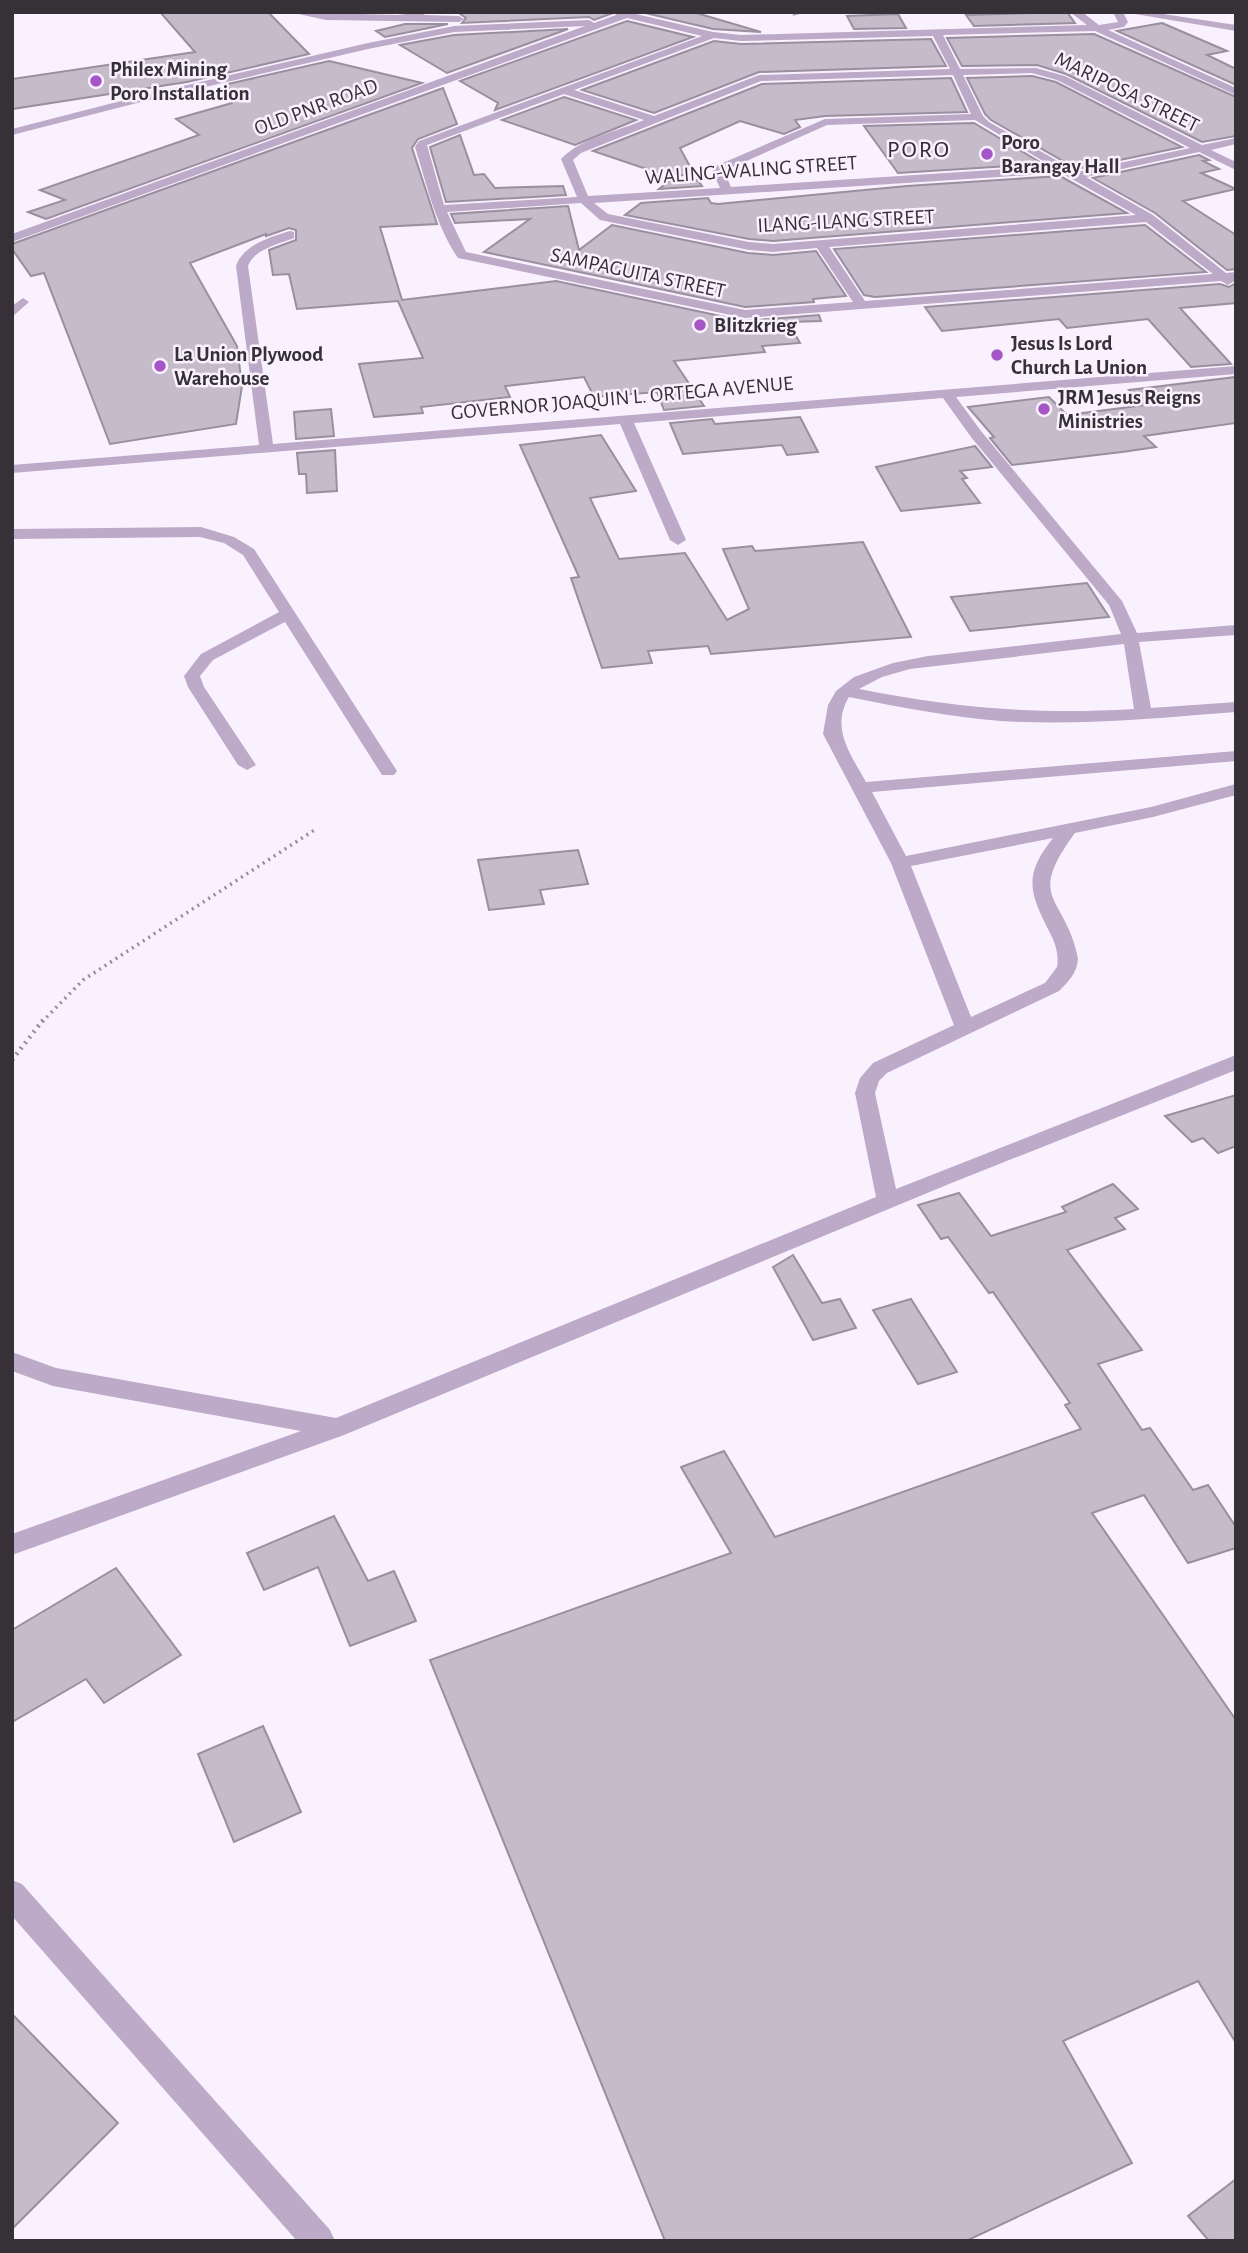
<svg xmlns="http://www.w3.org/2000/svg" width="1248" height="2253" font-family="'Alegreya Sans',sans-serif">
<rect width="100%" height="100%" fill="#faf1fe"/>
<g fill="#c6bbcb" stroke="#998f9e" stroke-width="2">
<path d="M160,12H268L309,54L187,82L12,109V79L195,52Z"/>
<path d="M465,12H613V13L594,20L589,17L462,23L466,18L459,13Z"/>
<path d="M641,12H693L761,32L713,29Z"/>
<path d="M1067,12L1075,23L974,26L966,15Z"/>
<path d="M898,14L906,28L854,29L847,16Z"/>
<path d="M627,21L693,37L495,110L498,103L460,81Z"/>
<path d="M1162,23L1227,51L1207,55L1236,69V85L1117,31Z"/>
<path d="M405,24H448L385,37L376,31Z"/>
<path d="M568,29L447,73L400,45L454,35Z"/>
<path d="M1094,34L1236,97V136L1202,142L1066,74L1037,65L962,66L947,38Z"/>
<path d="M931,39L946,66L759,72L654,113L582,90L714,41L741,44Z"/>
<path d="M329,61L422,83L46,219L28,212L65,200L40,190L199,135L176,119L232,103L228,84Z"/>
<path d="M1032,76L1056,82L1182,147L1077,169L991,120L985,114L967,78Z"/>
<path d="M951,78L967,112L825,116L795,120L800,127L784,134L740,121L680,148L695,176L661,174L593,151L762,84Z"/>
<path d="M443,88L457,124L418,139L412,148L437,224L380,227L402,300L556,281L744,321L819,315L821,321L788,322L800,343L762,346L765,352L674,361L704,406L664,410L657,392L594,397L584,377L505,386L510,397L421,407L423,413L374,417L359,364L423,358L398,301L297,309L289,274L273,275L269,250L296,240V230L289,228L266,236V234L190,263L237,346L242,386L236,424L110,444L44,273L31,276L12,249V244Z"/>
<path d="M564,97L636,120L575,145L502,120Z"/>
<path d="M974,123L1043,164L898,173L864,126Z"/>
<path d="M460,135L474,175L484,174L495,188L563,186L566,195L446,202L430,147Z"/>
<path d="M1199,155L1209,160L1203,161L1219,169L1201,173L1236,189L1183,201L1236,235V269L1227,270L1155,213L1093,178Z"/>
<path d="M1060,176L1127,213L773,241L749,239L625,215L641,203L708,198L711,203L718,204L907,186Z"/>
<path d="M698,180L702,186L659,189L669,181Z"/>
<path d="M568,206L579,250L612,225L748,253L773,255L816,251L846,296L813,299L814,302L745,307L484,252L530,219L455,223L451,214Z"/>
<path d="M1145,225L1206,272L875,297L864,295L834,249Z"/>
<path d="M1236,283V303L1180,308L1231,364L1191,367L1148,319L1067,328L1059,319L942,331L925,307L1220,284L1229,287Z"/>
<path d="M1236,377V423L1144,436L1156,447L1122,452L1012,465L990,438L994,437L968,407L1049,397L1067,415L1145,405L1129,390Z"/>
<path d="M331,409L334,436L296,439L294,412Z"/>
<path d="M800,417L818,452L787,455L782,445L683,454L670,423L712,419L715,424Z"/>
<path d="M601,435L636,491L590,498L619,559L685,553L727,620L749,609L723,549L752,546L755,551L863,542L911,637L711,654L708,646L648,651L652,663L602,668L571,578L579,577L520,445Z"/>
<path d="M975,446L992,467L960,471L967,478L962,479L980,503L901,511L876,467Z"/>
<path d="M335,450L337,491L307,493L306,474H299L297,453Z"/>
<path d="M1087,583L1109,617L970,631L951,597Z"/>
<path d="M578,850L588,884L540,890L544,904L489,910L478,860Z"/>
<path d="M1236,1095V1146L1218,1153L1203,1138L1192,1142L1165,1116Z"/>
<path d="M1113,1184L1138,1209L1115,1218L1125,1229L1067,1250L1142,1350L1098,1364L1142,1430L1150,1428L1193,1490L1208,1485L1236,1527V1548L1188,1563L1144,1495L1092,1513L1236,1720V2043L1198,1981L1063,2041L1132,2163L966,2241H665L430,1660L731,1553L681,1467L724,1451L775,1537L1081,1429L1065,1405L1070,1403L993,1292L989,1293L948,1237L941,1239L918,1205L959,1193L991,1236L1066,1212L1062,1207Z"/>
<path d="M793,1255L822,1303L840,1299L856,1328L813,1340L773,1267Z"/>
<path d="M911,1299L957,1372L918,1384L873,1310Z"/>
<path d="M334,1516L368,1581L394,1571L416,1621L350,1646L318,1567L264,1590L247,1553Z"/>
<path d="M116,1568L181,1655L104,1703L86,1679L12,1722V1630Z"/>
<path d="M263,1726L301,1812L234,1842L198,1754Z"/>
<path d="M12,2014L118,2123L12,2229Z"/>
<path d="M1236,2179V2241H1209L1188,2216Z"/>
</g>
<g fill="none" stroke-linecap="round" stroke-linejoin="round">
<path stroke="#948e97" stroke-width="3.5" stroke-dasharray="2 4.5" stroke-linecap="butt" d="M42,1022L83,980L316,829"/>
<path stroke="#948e97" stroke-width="4.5" stroke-dasharray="2 5" stroke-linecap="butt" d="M12,1060L43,1020"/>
<g fill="#bda9c8" fill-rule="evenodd">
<path d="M289,12L397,15L425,12L424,15L459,16L464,19L459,22L326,20Z"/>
<path d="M615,12H638L636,14L713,32L741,35L1087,25L1070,12H1082L1099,25L1118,22L1113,12H1123L1128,22L1124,27L1108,30L1236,88V95L1095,31L943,35L960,69L1036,68L1065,76L1202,145L1236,138V144L1211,150L1236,162V170L1199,152L1086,177L1153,215L1226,273L1236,272V280L1228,285L1221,281L745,318L458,258C435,224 427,185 415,147L419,141L702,36L627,18L12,242V234L585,26L454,32L368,49L141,102L12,135V129L140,96L368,43L454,26L589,20L594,23L616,15ZM933,36L950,69L759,75L654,116L574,90L714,38L741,41ZM1032,73L1057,80L1190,148L1077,172L989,122L983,116L963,75ZM953,75L971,114L825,119L718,165L712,171L720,188L588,196L573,160L581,153L761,81ZM564,94L644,120C618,131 581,138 561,159L577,197L444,205L427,145ZM975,120L1051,166L731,187L724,171L827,125ZM1061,173L1136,215L773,244L749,242L608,214L594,203ZM581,203L600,220L749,250L773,252L817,248L853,302L745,310L466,252L447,212ZM1146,222L1213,274L865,301L829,247Z"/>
<path d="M792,12H807L793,16Z"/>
<path d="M1123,12H1150L1236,25V31Z"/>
<path d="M290,231L294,232V238C279,244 254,249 248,266L273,444L1236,366V374L956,397L981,431L1122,601L1137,633L1236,625V635L1139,642L1151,708L1236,702V712C1158,718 1079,726 1001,721C950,717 899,707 849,697C830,728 851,755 866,782L1236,751V761L872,792L906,856L1151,807L1236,784V795L1153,817L1075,833C1024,902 1066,895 1078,959C1077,973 1068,982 1059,991L887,1073L879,1081L875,1093L896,1189L1236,1055V1070L949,1184L344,1435L12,1555V1534L301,1431L53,1386L12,1371V1352L56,1368L336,1418L876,1197L855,1093L860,1078L873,1063L954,1025L891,863L823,734L828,705L836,691L854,677L893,663L928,656L1121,634L1109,605L971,437L943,398L634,423L686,540L678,545L670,540L620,424L12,473V465L259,445L236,266C243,245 270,237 290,231ZM1124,644L1134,709C1035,715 956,708 859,689L882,677L910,669ZM1053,838C1022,877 1030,893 1051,935C1056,945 1059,956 1057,967L1045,983L971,1017L911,866Z"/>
<path d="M23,298L29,302L12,317V306Z"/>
<path d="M201,527L234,537L254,549L397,771L394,775H382L285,622L213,660L200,676L204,687L256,765L247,770L238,765L188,687L184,676L201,654L279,612L243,555L224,543L200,537L12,539V529Z"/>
<path d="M12,1880L22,1884L330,2230L335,2241H297L12,1916Z"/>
</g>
</g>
<g fill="#a455c6" stroke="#faf1fe" stroke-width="2.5">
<circle cx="96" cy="81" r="7"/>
<circle cx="987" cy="154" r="7"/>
<circle cx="700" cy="325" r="7"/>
<circle cx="997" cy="355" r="7"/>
<circle cx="160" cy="366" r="7"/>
<circle cx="1044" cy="409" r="7"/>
</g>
<g text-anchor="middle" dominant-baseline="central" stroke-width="5" stroke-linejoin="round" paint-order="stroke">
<g font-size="21" font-weight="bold" fill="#353137" stroke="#faf1fe" text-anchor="start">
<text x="110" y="69">Philex Mining<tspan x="110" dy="24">Poro Installation</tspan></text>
<text x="1001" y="142">Poro<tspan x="1001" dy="24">Barangay Hall</tspan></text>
<text x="714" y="325">Blitzkrieg</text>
<text x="1011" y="343">Jesus Is Lord<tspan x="1011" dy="24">Church La Union</tspan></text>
<text x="174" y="354">La Union Plywood<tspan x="174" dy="24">Warehouse</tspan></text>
<text x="1058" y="397">JRM Jesus Reigns<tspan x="1058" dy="24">Ministries</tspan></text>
</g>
<g font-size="21" fill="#353137" stroke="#faf1fe">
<text transform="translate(1127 92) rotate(26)">MARIPOSA STREET</text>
<text transform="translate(316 107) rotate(-20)">OLD PNR ROAD</text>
<text transform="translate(751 170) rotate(-4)">WALING-WALING STREET</text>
<text transform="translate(846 221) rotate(-3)">ILANG-ILANG STREET</text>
<text transform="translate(638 273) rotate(12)">SAMPAGUITA STREET</text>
<text transform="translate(622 398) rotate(-5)">GOVERNOR JOAQUIN L. ORTEGA AVENUE</text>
</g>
<g font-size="24" letter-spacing="2" fill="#322a36" stroke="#faf1fe">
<text x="919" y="150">PORO</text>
</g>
</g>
<rect width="1248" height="2253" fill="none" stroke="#353137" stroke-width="28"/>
</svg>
